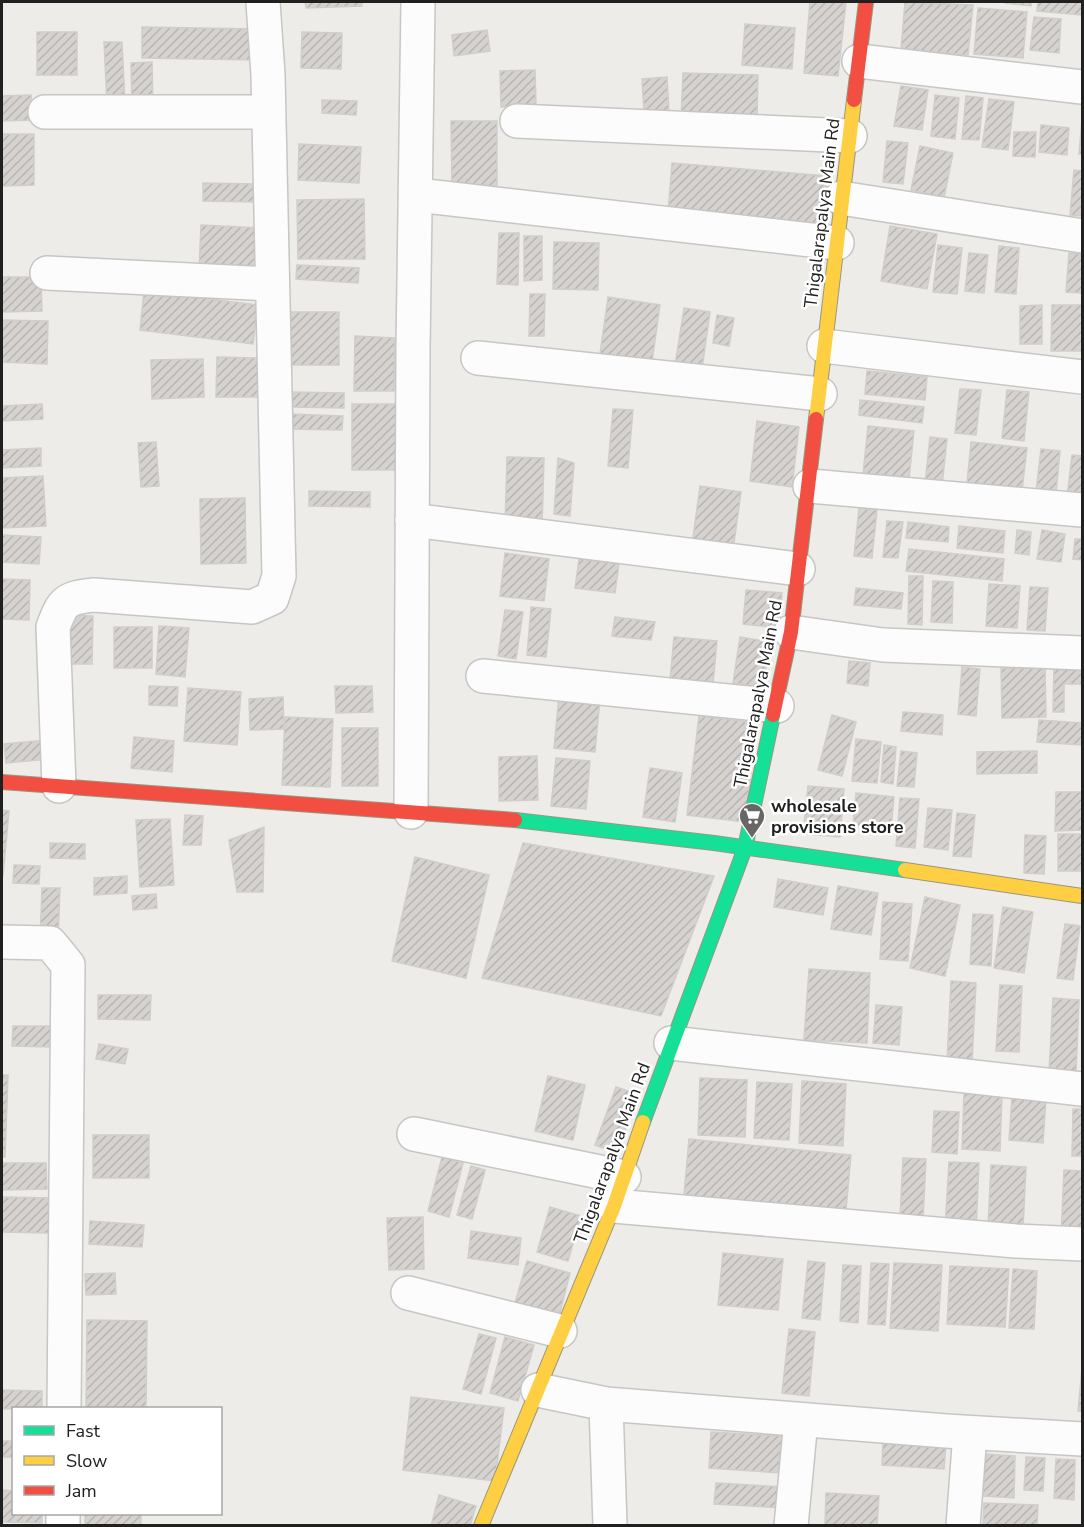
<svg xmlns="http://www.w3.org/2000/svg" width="1084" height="1527" font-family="'Nunito Sans',sans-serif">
<defs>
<pattern id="building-hatch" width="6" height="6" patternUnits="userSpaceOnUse" patternTransform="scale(1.5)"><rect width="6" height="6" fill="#d5d2d0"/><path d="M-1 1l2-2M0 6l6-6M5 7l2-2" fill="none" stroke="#b7b4b2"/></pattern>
</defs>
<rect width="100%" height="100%" fill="#eeece9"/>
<g fill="url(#building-hatch)" stroke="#d1ceca" stroke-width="1.5">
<path d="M305,2H362V6L306,8Z"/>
<path d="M810,2H846L838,76L804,73Z"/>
<path d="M905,2L973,5L968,55L901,49Z"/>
<path d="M1005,2H1031V6L1005,3Z"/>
<path d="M1038,2H1082V15L1037,11Z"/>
<path d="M978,8L1027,12L1023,58L974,54Z"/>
<path d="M1034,17L1061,19L1059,53L1030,50Z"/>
<path d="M745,24L795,28L792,69L742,65Z"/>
<path d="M142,27L260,29V60L142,58Z"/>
<path d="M487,30L490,51L454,56L452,35Z"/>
<rect x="37" y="32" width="40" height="43"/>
<path d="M302,32L342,33L341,69L301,68Z"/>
<path d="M104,42H122L125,103L107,104Z"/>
<path d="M152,62L153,105L132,106L131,63Z"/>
<path d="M535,70L536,106L501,107L500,71Z"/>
<path d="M683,73L758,75L757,121L681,119Z"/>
<path d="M667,77L669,111L644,113L642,79Z"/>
<path d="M901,86L928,90L922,130L894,126Z"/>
<path d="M31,95L33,120L2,121V96Z"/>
<path d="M935,95L959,98L955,139L931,136Z"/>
<path d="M966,96L983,98L979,140L962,139Z"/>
<path d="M989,99L1014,102L1008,150L982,147Z"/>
<path d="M322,100L357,101L356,115L322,113Z"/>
<path d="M1082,120V154H1079Z"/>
<path d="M451,121H497V191H452Z"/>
<path d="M1041,125L1069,128L1067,155L1039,152Z"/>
<path d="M1014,132H1036L1035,157L1013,156Z"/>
<path d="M2,134H34V185L2,186Z"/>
<path d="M887,141L908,143L903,184L883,182Z"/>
<path d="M299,144L361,147L359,183L298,180Z"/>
<path d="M920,146L953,153L944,198L911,190Z"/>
<path d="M672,163L827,176L823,226L668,213Z"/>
<path d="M1074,170L1082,171V216L1070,215Z"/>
<path d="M203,183L258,184V202L203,201Z"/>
<path d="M364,199L365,259H298L297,200Z"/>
<path d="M201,225L263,228L260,274L199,271Z"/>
<path d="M890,226L937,234L927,289L881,281Z"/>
<path d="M499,233H519L518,285L497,284Z"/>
<path d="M524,236H542V280L524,281Z"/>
<path d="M554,242L599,243L598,290L553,289Z"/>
<path d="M938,245L962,248L957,294L933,292Z"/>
<path d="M999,246L1019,248L1016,294L995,292Z"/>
<path d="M969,253L988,255L984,293L965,291Z"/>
<path d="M1069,253L1082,254V293L1066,292Z"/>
<path d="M297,265L359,268L358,283L296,279Z"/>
<path d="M2,277H41L42,311L2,312Z"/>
<path d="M144,291L258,305L253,344L140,330Z"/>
<path d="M530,294H545L544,336H529Z"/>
<path d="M608,297L660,305L652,362L600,354Z"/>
<path d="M1042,305V344H1020V306Z"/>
<path d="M1052,305H1082V351H1051Z"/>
<path d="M684,308L710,312L702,369L675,365Z"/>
<rect x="278" y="312" width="61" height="53"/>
<path d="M717,315L734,318L729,346L713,343Z"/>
<path d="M2,320L48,321L47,364L2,362Z"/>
<path d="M355,336L395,338L394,391H354Z"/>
<path d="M217,357L261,358L260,397H216Z"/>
<path d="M203,359L204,397L152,399L151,360Z"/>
<path d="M867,371L927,377L925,400L865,394Z"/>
<path d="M960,389L981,390L976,435L955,433Z"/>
<path d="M1007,390L1029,392L1024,441L1002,438Z"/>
<path d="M290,392L344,393V408L290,407Z"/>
<path d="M860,400L924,407L922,423L859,415Z"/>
<path d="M42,404L43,419L2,421V406Z"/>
<path d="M352,404H398L399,470H352Z"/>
<path d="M613,409L633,410L628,468L608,466Z"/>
<path d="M289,414L343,416L342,430L289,429Z"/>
<path d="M757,421L799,427L792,487L750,481Z"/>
<path d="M868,426L914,431L909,479L863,474Z"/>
<path d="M930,437L947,439L942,486L925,484Z"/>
<path d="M156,442L159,486L141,487L138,443Z"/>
<path d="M971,442L1027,448L1021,499L966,493Z"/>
<path d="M41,448V466L2,468V450Z"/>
<path d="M1041,449L1060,451L1056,494L1036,491Z"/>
<path d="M1072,455L1082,456V498L1067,497Z"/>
<path d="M507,457L544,458L542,526L505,525Z"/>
<path d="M558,458L574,463L570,516L554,514Z"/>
<path d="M43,476L46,526L2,528V478Z"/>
<path d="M700,486L741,492L733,550L692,545Z"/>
<path d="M309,491L370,492V507L309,506Z"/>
<path d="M245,498L246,563L201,564L200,499Z"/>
<path d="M859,508L877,510L872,558L854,556Z"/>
<path d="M887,521L903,522L898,558L883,557Z"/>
<path d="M908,522L949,527L948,542L906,538Z"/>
<path d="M959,526L1005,531L1003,553L957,548Z"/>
<path d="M1017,530L1031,532L1029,555L1015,553Z"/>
<path d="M1042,530L1065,534L1061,562L1037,559Z"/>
<path d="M2,535L41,537L39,564L2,562Z"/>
<path d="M1075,539H1082V560L1073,559Z"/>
<path d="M909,549L1004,559L1002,581L906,571Z"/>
<path d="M505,553L549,559L544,601L500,596Z"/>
<path d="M579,559L619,564L615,593L575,588Z"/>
<path d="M909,576H923L922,625L908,624Z"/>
<path d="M2,579L30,580L29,620L2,619Z"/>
<path d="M933,581L953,582L952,623L931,622Z"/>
<path d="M989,584L1020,586L1017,628L986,626Z"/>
<path d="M1030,587L1048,588L1045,631L1027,630Z"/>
<path d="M856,588L903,593L901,609L854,605Z"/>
<path d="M746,590L782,593L779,628L743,624Z"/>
<path d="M531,607L551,609L546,657L527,655Z"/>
<path d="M505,610L523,612L516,659L498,656Z"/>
<path d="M61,615L93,616L92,664H61Z"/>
<path d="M615,617L655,622L651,640L612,636Z"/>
<path d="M159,626L189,628L185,677L156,674Z"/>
<rect x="114" y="627" width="38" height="41"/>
<path d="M674,637L717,641L713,684L670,680Z"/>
<path d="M740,637L770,642L763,687L733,683Z"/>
<path d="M849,661L870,663L868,686L847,683Z"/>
<path d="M1054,666L1082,667V684H1064V712H1053Z"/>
<path d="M962,667L980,669L976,716L958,714Z"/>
<path d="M1001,668H1045L1046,717L1002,718Z"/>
<path d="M149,686L178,687L177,706L149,705Z"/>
<path d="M335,686H372L373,712L336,713Z"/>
<path d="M188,688L241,692L237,745L184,741Z"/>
<path d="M559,695L600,699L595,752L554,748Z"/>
<path d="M283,697L284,729L250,730L249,699Z"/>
<path d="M903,712L943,715L942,735L901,731Z"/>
<path d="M832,715L856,722L842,776L818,770Z"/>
<path d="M699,716L757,723L745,822L687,815Z"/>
<path d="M285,717L333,719L330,787L282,785Z"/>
<path d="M1039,720L1082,723V745L1037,742Z"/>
<rect x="342" y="728" width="36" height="58"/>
<path d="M134,737L174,741L172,772L131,768Z"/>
<path d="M856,739L881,742L877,783L852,781Z"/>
<path d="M47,740L49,759L6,763L4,744Z"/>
<path d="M884,745L896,747L893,784L881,782Z"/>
<path d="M901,751L917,753L914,787L897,786Z"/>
<path d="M1037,751V773L977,774V752Z"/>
<path d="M537,756L538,800L499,801V757Z"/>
<path d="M556,758L590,761L586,809L551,806Z"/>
<path d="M650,768L682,773L675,822L643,817Z"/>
<path d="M808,786L844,789L840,837L803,834Z"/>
<path d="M1056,792H1082V830L1055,831Z"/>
<path d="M856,793L894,797L891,829L853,825Z"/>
<path d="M900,798L919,799L915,848L896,846Z"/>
<path d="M928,808L952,810L948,850L924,847Z"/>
<path d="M2,810L9,811L3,876H2Z"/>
<path d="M957,813L975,815L971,857L953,856Z"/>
<path d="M185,815L203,816L201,845H183Z"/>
<path d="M170,819L174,885L140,887L136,820Z"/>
<path d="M264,827L263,892H237L229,840Z"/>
<rect x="1058" y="834" width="24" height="37"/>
<path d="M1025,835L1046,836L1044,874L1024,873Z"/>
<path d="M50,843L85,844V859L50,858Z"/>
<path d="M523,843L714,876L661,1016L482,978Z"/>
<path d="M415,857L489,875L466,978L392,961Z"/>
<path d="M14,865L40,866L39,884L13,883Z"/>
<path d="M127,876V893L94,895V878Z"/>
<path d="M778,879L828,888L823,915L774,907Z"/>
<path d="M838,886L878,893L871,935L831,929Z"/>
<path d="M42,888H60L58,941H40Z"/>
<path d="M156,894L157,908L133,910L132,896Z"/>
<path d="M925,897L960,905L945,976L910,968Z"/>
<path d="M883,902L912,904L908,961L880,959Z"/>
<path d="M1003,907L1033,912L1024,973L994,968Z"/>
<path d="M973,914L993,915L991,966L970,964Z"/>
<path d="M1065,924L1080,926L1073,980L1057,978Z"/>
<path d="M809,969L870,973L867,1043L804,1040Z"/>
<path d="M951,981L976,983L972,1063L947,1062Z"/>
<path d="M1000,985L1022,986L1019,1052L996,1051Z"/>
<path d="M98,995H151L150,1020L98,1019Z"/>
<path d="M1053,998L1079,1000L1076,1073L1049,1072Z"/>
<path d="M876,1005L902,1007L899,1045L873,1043Z"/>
<path d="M13,1026H51V1047L12,1046Z"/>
<path d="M99,1044L128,1049L125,1064L96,1059Z"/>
<path d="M2,1075H8L5,1157H2Z"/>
<path d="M548,1076L585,1085L573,1140L535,1131Z"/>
<path d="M700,1078L747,1080L745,1137L698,1135Z"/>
<path d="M802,1081L846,1084L843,1146L799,1143Z"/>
<path d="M757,1082L792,1084L789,1140L754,1138Z"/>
<path d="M616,1087L637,1094L617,1153L595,1145Z"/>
<path d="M964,1093L1002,1095L1000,1151L962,1149Z"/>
<path d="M1012,1097L1046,1099L1043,1143L1009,1140Z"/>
<path d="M1073,1109H1082V1156H1072Z"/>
<path d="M934,1111L959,1112L957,1154L932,1152Z"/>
<rect x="93" y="1135" width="56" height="43"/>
<path d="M689,1139L851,1155L845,1221L683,1205Z"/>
<path d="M442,1157L463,1163L449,1217L428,1211Z"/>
<path d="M903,1158L926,1159L923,1219L900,1217Z"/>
<path d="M949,1162L979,1163L976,1231L945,1229Z"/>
<path d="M2,1163H46L47,1189L2,1190Z"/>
<path d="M991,1165L1026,1167L1023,1229L988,1227Z"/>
<path d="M471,1166L485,1170L472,1219L457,1215Z"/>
<path d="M1064,1170L1082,1171V1237H1061Z"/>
<path d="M2,1197L51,1198L49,1233L2,1232Z"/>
<path d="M550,1207L581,1216L568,1261L537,1252Z"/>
<path d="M423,1217L424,1269L389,1270L387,1218Z"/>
<path d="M90,1221L144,1225L142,1247L89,1244Z"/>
<path d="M471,1231L521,1238L518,1265L468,1258Z"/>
<path d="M723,1253L783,1259L778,1310L718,1305Z"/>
<path d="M527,1261L570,1273L559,1316L515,1303Z"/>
<path d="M808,1261L825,1263L820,1320L802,1318Z"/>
<path d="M871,1263L889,1264L885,1325L868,1324Z"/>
<path d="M894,1263L942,1265L938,1331L890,1328Z"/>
<path d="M843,1265L861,1266L858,1323L840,1321Z"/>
<path d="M950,1266L1009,1269L1005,1327L947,1324Z"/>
<path d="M1013,1269L1037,1271L1034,1329L1009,1328Z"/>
<path d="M115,1273L116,1294L86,1295L85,1274Z"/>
<path d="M87,1320L147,1321L146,1408H86Z"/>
<path d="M789,1329L815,1332L809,1396L782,1393Z"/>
<path d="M479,1334L496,1338L481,1394L463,1389Z"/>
<path d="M505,1337L534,1345L518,1401L490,1393Z"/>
<path d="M1082,1368V1411H1078Z"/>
<path d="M2,1390L42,1391V1408L2,1409Z"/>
<path d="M411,1397L504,1408L495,1481L403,1470Z"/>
<path d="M711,1432L783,1436L781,1473L709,1468Z"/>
<path d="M883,1440L946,1444L944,1469L882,1465Z"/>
<rect x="2" y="1441" width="12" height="16"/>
<path d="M985,1454L1015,1456L1014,1498L983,1496Z"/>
<path d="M1026,1457L1045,1458L1043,1491L1024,1490Z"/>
<path d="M1056,1459L1075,1460L1074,1500L1054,1498Z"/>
<path d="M716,1483L785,1487L784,1508L714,1504Z"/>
<path d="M2,1490L14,1491V1514H42V1523L2,1522Z"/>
<path d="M826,1493L879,1496L877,1526H825Z"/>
<path d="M439,1495L476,1506L470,1526H431Z"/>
<path d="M984,1503L1038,1505L1037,1526H983Z"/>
<rect x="85" y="1514" width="56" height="12"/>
</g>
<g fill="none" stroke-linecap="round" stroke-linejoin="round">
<g stroke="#c7c6c5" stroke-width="36">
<g id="street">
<path d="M859,61L1082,87"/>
<path d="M45,112H268"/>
<path d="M517,121L850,136"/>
<path d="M417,195L837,243"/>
<path d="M841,198L1082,236"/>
<path d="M47,273L272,284"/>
<path d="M824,346L1082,377"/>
<path d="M478,358L820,394"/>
<path d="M810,486L1082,510"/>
<path d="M412,520L798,569"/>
<path d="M791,632L883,645L1082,653"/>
<path d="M483,676L777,706"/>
<path d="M59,786L53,627C63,601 65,598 94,595L252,607L272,598L279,576L268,75L263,2"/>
<path d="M411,812L413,348L418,2"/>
<path d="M2,942L50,943L68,965L64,1408"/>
<path d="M671,1043L1082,1089"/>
<path d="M414,1134L624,1177"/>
<path d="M614,1206L1016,1241L1082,1244"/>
<path d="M408,1293L560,1331"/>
<path d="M538,1390L606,1404L946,1431L1082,1439"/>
<path d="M606,1404L610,1526"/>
<path d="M63,1526V1514"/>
<path d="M791,1526L801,1420"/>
<path d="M963,1526L970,1433"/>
</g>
</g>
<g stroke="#97987f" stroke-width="16">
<g id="fast">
<path d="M515,820L714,843L905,870"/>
<path d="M643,1122L745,848L773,715"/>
</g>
</g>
<g stroke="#97987f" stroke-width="16">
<g id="slow">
<path d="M816,419L854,100"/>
<path d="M905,870L1082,896"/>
<path d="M481,1526L614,1206L643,1122"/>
</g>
</g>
<g stroke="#97987f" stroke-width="16">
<g id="jam">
<path d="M854,100L866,2"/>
<path d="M773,715L791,632L816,419"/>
<path d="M2,782L515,820"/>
</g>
</g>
<use href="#street" stroke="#fcfcfc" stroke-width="33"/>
<use href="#fast" stroke="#16e098" stroke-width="14"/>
<use href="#slow" stroke="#ffcf43" stroke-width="14"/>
<use href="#jam" stroke="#f24e42" stroke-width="14"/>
</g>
<defs>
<g id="supermarket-pin" transform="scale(1.35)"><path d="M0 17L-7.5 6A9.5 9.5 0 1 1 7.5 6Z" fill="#686766" stroke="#fff"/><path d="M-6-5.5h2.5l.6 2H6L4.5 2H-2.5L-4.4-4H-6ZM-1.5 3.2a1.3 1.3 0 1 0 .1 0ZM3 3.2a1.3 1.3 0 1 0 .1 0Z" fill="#fff"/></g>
</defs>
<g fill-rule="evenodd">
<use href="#supermarket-pin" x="752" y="816"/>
</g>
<g text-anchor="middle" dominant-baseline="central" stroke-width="5" stroke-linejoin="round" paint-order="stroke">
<g font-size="18" fill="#202020" stroke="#fff">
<text transform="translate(822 213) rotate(-83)">Thigalarapalya Main Rd</text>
<text transform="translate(758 694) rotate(-79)">Thigalarapalya Main Rd</text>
<text transform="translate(612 1153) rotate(-70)">Thigalarapalya Main Rd</text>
</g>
<g font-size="18" font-weight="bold" fill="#202020" stroke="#fff" text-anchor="start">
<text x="771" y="806">wholesale<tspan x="771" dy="21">provisions store</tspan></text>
</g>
</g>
<rect width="1084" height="1527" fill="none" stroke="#202020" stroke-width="6"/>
<rect x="12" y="1407" width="210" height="108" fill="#ffffff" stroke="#a6a6a6" stroke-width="1.5"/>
<rect x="24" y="1426" width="30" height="9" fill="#16e098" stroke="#a6a6a6" stroke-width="1.5"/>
<text x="66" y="1437" font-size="18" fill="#202020">Fast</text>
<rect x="24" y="1456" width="30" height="9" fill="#ffcf43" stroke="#a6a6a6" stroke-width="1.5"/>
<text x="66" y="1467" font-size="18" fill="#202020">Slow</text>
<rect x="24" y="1486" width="30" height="9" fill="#f24e42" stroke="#a6a6a6" stroke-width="1.5"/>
<text x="66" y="1497" font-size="18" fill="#202020">Jam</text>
</svg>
